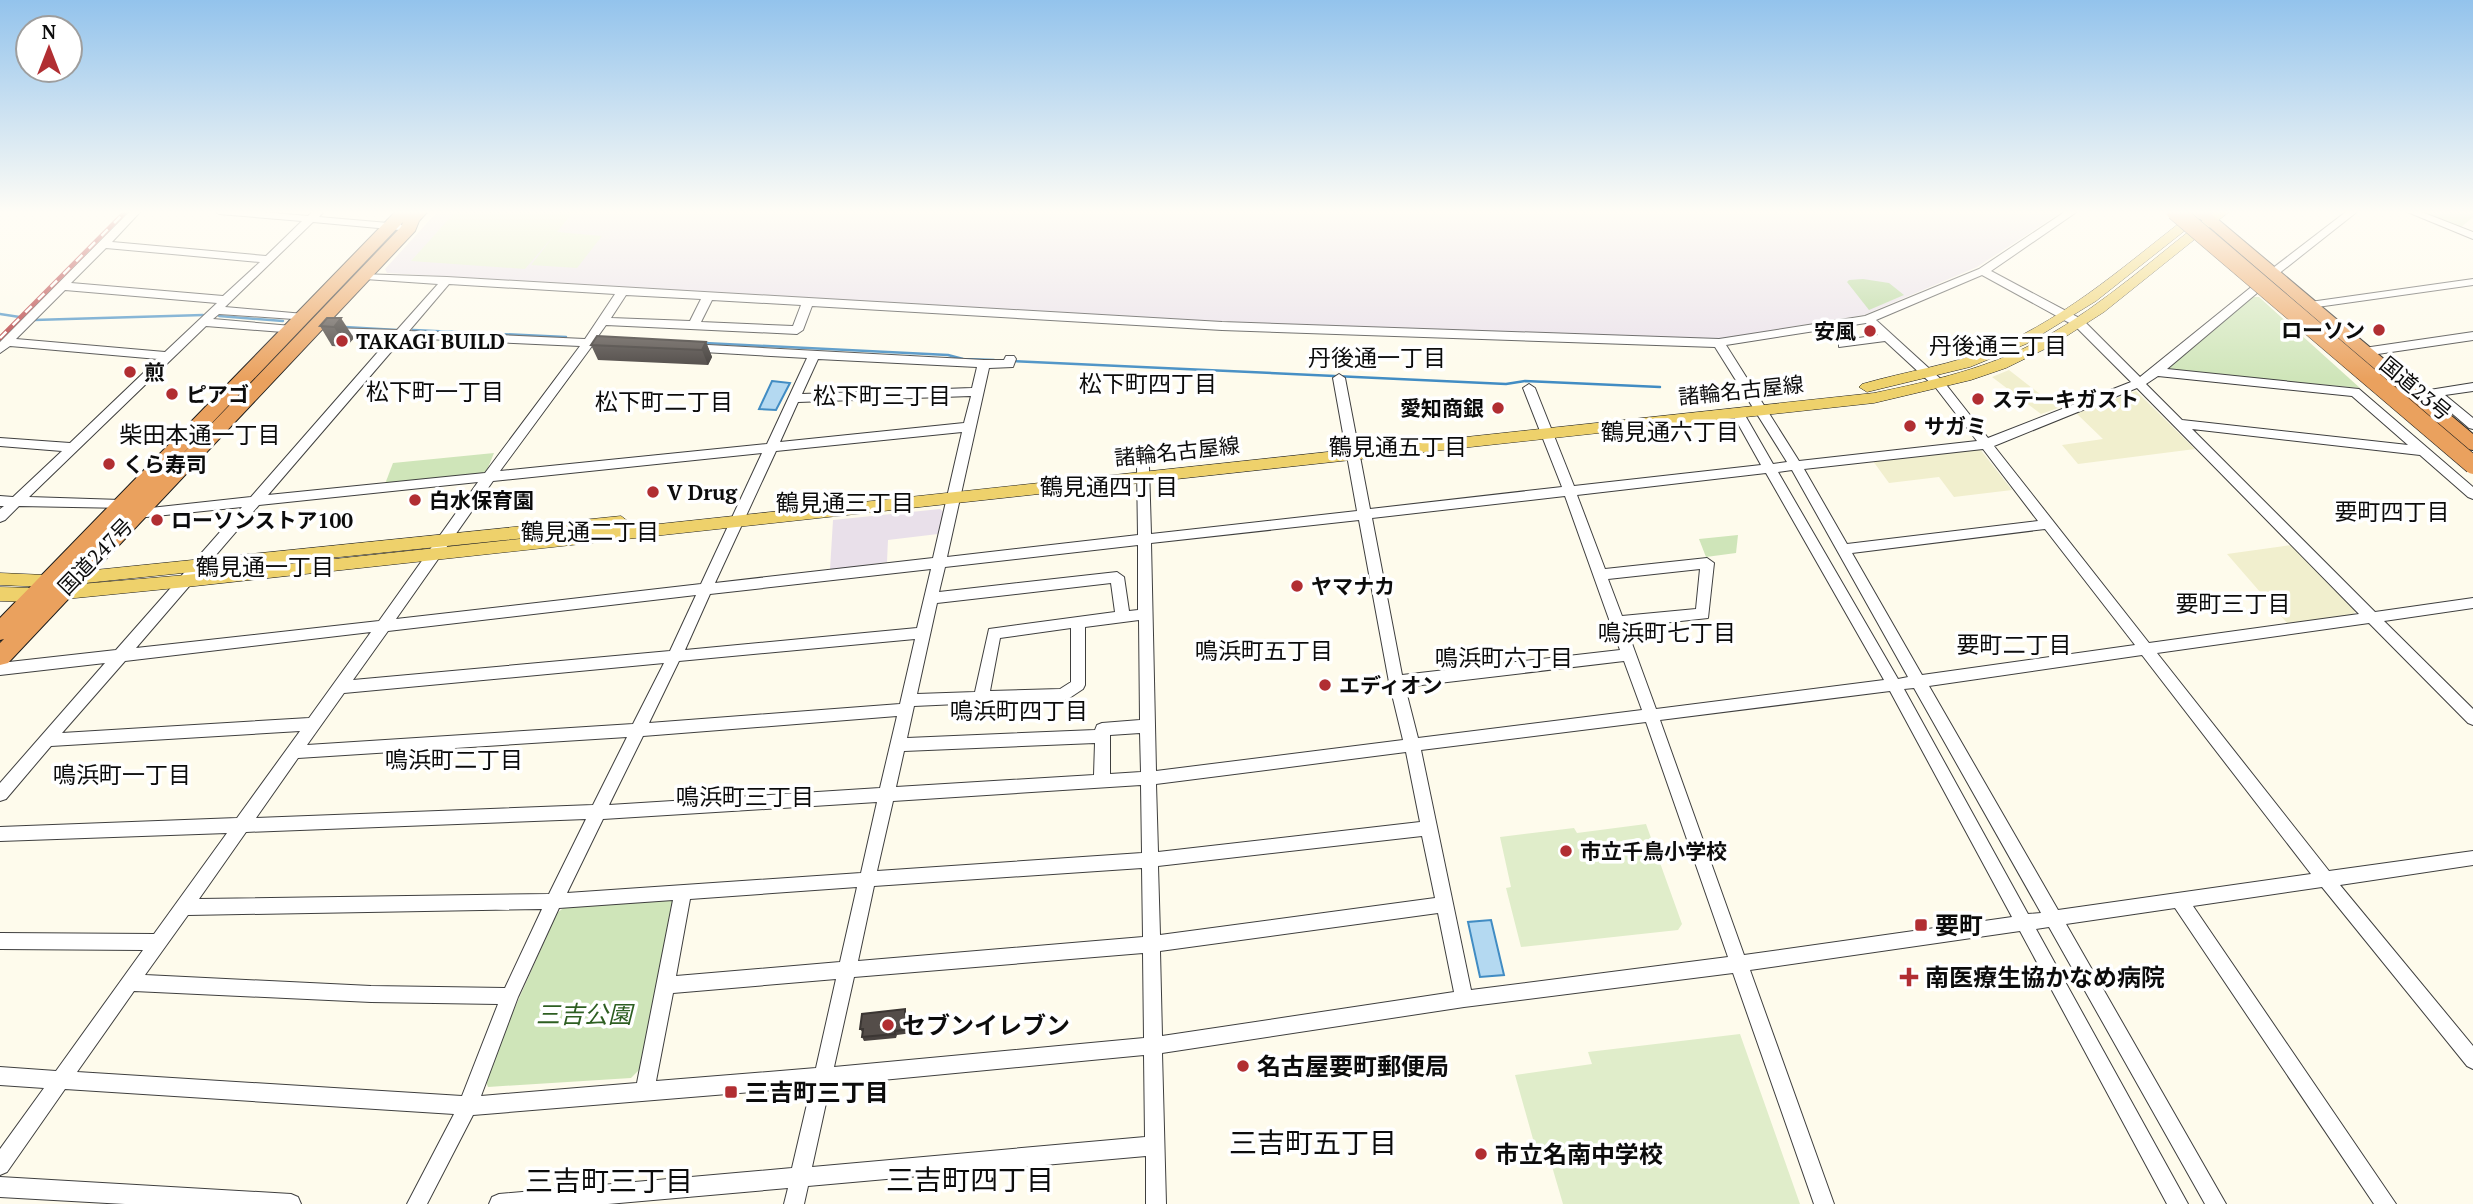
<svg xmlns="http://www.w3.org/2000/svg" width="2473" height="1204" font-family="'PT Serif','Noto Sans JP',serif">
<rect width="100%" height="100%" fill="#fefbec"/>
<g fill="#e9e0ea">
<path d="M438,211H2063L1977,267L1864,315L1711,340L1212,321L387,273L385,269Z"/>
<path d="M940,509L944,512L938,534L888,540L887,562L830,570L833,520Z"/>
</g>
<g fill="#f1efce">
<path d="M2009,370L2058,408L2041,414L1992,377Z"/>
<path d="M2136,391L2195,449L2078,464L2062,445L2103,439L2076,413Z"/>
<path d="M1979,448L2012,490L1954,497L1939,477L1889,483L1873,461Z"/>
<path d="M2291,545L2356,610L2352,616L2287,623L2227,554Z"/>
</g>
<g fill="#cfe5b9">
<path d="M2418,211H2473V217L2460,228Z"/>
<path d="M2251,297H2259L2360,388L2172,371L2167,367Z"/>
<path d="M494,453L485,475L385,484L393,463Z"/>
<path d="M1738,535L1736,553L1706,557L1699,539Z"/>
<path d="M670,898L674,904L641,1068L631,1078L488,1087L484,1077L557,913L566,906Z"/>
</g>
<path fill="#b3d599" d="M1863,279L1889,283L1904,295L1869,310L1847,282L1849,280Z"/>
<g fill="#e0edca">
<path d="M456,211H574L557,232L602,236L577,268L531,265L556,233L525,269L411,261Z"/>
<path d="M1646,824L1682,924L1678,930L1521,947L1506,888L1511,887L1500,837L1574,828L1577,833Z"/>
<path d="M1740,1034L1800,1204H1563L1551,1163L1540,1164L1515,1075L1592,1064L1588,1052Z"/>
</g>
<g fill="#b4d9f1" stroke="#418cc3" stroke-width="2">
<path d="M772,381L790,383L776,410L759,409Z"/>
<path d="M1491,920L1504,975L1480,977L1468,922Z"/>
</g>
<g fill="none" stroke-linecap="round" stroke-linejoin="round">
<g stroke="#418cc3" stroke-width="2.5">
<path d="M0,314L26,318"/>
<path d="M219,316L283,321"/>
<path d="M34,320L203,315"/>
<path d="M345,327L397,330"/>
<path d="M413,330L566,337"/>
<path d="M705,343L948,355L963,359L994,360"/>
<path d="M1012,361L1506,384L1525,381L1660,387"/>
</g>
<g stroke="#3f3f3f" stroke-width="2">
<g id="minor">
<path d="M130,211H141L112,242L266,256L302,221L219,214L214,211H251L308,216L313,211H324L319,217L400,224L405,227L400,230L313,222L225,307L304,314L310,318L308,320L219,314L213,319L292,326L298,330L296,333L206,326L29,497L121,500L126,502L128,505L126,508L19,506L5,520L0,522V509L4,506H0V496L13,497L62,451L0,446V438L70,443L158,359L10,346L0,353V342ZM106,248L260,262L223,296L71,283ZM65,290L217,303L165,352L16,339Z"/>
<path d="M2066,211H2078L1991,271L2083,320L2140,377L2255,284H2263V288L2167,369L2359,389L2473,487V499L2468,497L2420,455L2192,429L2375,612L2473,598V608L2384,621L2473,709V725L2468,723L2369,623L2157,653L2329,871L2473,851V865L2340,885L2473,1046V1069L2467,1066L2322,887L2193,906L2396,1204H2374L2175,908L2066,924L2226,1204H2205L2049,927L2036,929L2188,1204H2167L2020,931L1750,970L1834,1204H1814L1733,973L1464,1007L1162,1053L1166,1204H1146V1156L808,1186L804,1204H784L788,1188L608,1204H489L492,1197L499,1194L792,1168L811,1087L473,1115L427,1204H407L454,1114L65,1089L7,1172L0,1175V1149L44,1088L0,1085V1067L56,1071L143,950L0,949V933L154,934L227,833L0,841V827L237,818L300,731L51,746L6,799L0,801V783L105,663L0,675V663L116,650L242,507L137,518L132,516L130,513L132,510L251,497L391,337L333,335L329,334V328L397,330L438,284L365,279L361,278V274L447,277L1222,322L1719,339L1865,316L1979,269ZM1982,275L2075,326L2131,382L1988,438L1944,382L1876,320ZM449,284L615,294L585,339L409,331ZM626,295L701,299L690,321L611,318ZM712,300L801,305L793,326L701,322ZM812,306L1222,330L1715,347L1787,462L1773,464L1742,410L1738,409L1732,413L1761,465L1574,486L1535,388L1529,384L1523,388L1562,487L1370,509L1345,378L1339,374L1333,378L1357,511L1151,534L1149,467L1143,463L1137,467L1138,535L947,557L989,368L1013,367L1016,359L1014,356H1006L1004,360H984L690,344L684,348L686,351L807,358L767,444L500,471L592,346H600L602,343L596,339L606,325L797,334L803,330ZM1866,323L1878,335L1839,341V347L1885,341L1936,388L1977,441L1799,461L1726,345ZM403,338L580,346L485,473L268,495ZM818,359L977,367L972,388L802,394ZM2158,376L2352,396L2408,445L2182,420L2146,384ZM2137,388L2359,614L2149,643L1994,446ZM971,396L964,423L780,442L798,402ZM962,432L933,558L715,583L776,451ZM1983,449L2038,521L1847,544L1804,469ZM762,453L701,584L396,619L493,481ZM1792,470L1908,677L1898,679L1778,472ZM1766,473L1884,680L1656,709L1626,627L1708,618L1714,563L1707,558L1605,569L1577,495ZM478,482L379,621L136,648L259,505ZM1565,496L1620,650L1402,675L1372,518ZM1359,520L1389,682L1403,740L1156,771L1151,543ZM2045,529L2135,645L1922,675L1852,553ZM1138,545V610L1129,611L1124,577L1117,572L939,592L945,567ZM931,569L917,628L685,650L710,594ZM1700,569L1696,609L1622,616L1608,579ZM1111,583L1115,612L989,629L975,692L917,694L937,603ZM696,595L670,651L353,680L388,631ZM1139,620L1140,720L1102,723L1097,725L1095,730L907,738L914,706L1068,699L1083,689L1085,685V627ZM1071,628V682L1060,689L990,691L1000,638ZM371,632L309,718L62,733L125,661ZM915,639L900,704L649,723L679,661ZM2142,655L2311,874L2058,910L1929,686ZM1624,661L1642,710L1418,738L1405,687ZM664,663L633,724L307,745L344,693ZM1914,688L2041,913L2028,914L1904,689ZM1890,691L2012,917L1744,955L1660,720ZM897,716L880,788L609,805L643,736ZM1646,722L1728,957L1471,990L1421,750ZM1140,733L1141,772L1110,774V735ZM627,737L593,805L256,818L298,758ZM1095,743L1094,775L896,787L904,751ZM1406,752L1420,822L1158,852L1156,784ZM1141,785L1142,853L877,871L893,801ZM877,802L861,873L567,893L603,819ZM586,819L549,894L199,899L246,832ZM1422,836L1435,898L1160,935L1158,866ZM1142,868L1143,937L858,961L874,886ZM857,887L840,962L676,976L690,899ZM673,900L637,1083L481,1096L518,997L559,908ZM542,909L505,988L371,986L145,975L188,915ZM1438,913L1454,992L1162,1036L1160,951ZM1143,953L1144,1038L834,1067L854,977ZM836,979L816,1068L656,1081L673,993ZM134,991L371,1002L498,1004L462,1096L77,1072ZM1144,1055L1145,1137L812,1167L830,1085Z"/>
<path d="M2347,211H2358L2277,275H2269V271Z"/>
<path d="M2405,211H2419L2473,232V239Z"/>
<path d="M2473,279V285L2310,308L2304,305L2310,302Z"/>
<path d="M2473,332V340L2364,356L2358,352L2364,348Z"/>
<path d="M2473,383V391L2445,395L2473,418V429L2469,428L2433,397L2417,400L2411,396L2417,392Z"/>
<path d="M0,1177L291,1194L298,1197L301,1204H125L0,1197Z"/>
</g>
</g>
<g stroke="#1d1d1d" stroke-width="1">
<g id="major">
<path d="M2195,211L2207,213L2096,301L2026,344L1970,367L1867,392L1859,387L1862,384C1907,371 1952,365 1996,347C2070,316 2132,259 2195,211Z"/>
<path d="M2215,211H2230L2104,312L2051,346L2006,368L1971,380L1874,403L186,587L35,602L0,601V587L35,588L186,575L584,532L46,587L0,585V573L46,575L621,516L629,522L622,528L1874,393C1932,381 1990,368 2042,339C2105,304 2158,254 2215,211Z"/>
</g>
</g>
<g stroke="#1d1d1d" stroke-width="2">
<g id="highway">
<path d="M396,211H428L419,221L415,231L8,663L0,665V643L4,639L0,640V618ZM403,222L401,227L171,466Z"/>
<path d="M2191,211H2208L2473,434V450L2466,449Z"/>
</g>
</g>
<use href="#minor" fill="#fff" fill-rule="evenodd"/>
<use href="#major" fill="#eed16b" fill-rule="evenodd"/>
<use href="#highway" fill="#eaa15e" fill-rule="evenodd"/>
<g stroke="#b12e32" stroke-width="4.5">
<path id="rail" d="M0,338L126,211"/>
</g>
<use href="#rail" stroke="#fff" stroke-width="2.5" stroke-dasharray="9" stroke-linecap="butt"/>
<g stroke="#1d1d1d" stroke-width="19" stroke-linecap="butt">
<path id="highway-bridge" d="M2175,211L2473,465"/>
</g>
<use href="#highway-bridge" stroke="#eaa15e" stroke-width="18"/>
</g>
<g fill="#48423f">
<path d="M327,318L354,338L346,347L332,346L320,326Z"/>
<path d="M706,342L712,357L708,365L598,360L591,345Z"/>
<path d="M907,1014L913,1017L912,1033L897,1035L896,1038L864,1041L862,1037L863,1033L860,1029Z"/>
</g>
<g fill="#3b3633">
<path d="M341,318L354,338L346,347L334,327Z"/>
<path d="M706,342L712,357L708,365L702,350Z"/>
<path d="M911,1013L913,1017L912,1033L910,1029Z"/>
</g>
<g fill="#544d49" stroke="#3b3633" stroke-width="2">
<path d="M327,318H341L334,327L320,326Z"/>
<path d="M597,336L706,342L702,350L591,345Z"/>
<path d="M905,1009V1014L911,1013L910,1029L895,1031V1034L862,1037L863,1029H860L862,1014Z"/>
</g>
<linearGradient id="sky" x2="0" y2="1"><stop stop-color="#93c3ec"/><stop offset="0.56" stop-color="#fffdf6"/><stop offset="1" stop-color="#fffdf6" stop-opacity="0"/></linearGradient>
<rect width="2473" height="379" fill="url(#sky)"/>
<g fill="#b12e32" stroke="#fff" stroke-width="2.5">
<circle cx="2379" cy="330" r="7"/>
<circle cx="1870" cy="331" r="7"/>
<circle cx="342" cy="341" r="7"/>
<circle cx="130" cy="372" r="7"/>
<circle cx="172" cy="394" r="7"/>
<circle cx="1978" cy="399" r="7"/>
<circle cx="1498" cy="408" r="7"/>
<circle cx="1910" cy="426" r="7"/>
<circle cx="109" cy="464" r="7"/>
<circle cx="653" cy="492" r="7"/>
<circle cx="415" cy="500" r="7"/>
<circle cx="157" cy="520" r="7"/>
<circle cx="1297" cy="586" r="7"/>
<circle cx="1325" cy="685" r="7"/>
<circle cx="1566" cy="851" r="7"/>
<rect x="1914" y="918" width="14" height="14" rx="3.5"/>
<path d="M1905.5 966.5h7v7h7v7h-7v7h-7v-7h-7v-7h7z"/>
<circle cx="888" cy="1025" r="7"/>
<circle cx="1243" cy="1066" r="7"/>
<rect x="724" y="1085" width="14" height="14" rx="3.5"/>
<circle cx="1481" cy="1154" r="7"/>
</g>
<g text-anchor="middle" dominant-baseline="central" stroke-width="7" stroke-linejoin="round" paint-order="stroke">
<g font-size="21" font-weight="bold" fill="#0c0c0c" stroke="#fff" text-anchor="start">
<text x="2365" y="330" text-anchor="end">ローソン</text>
<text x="1856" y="331" text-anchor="end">安風</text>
<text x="356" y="341">TAKAGI BUILD</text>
<text x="144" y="372">煎</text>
<text x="186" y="394">ピアゴ</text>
<text x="1992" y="399">ステーキガスト</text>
<text x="1484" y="408" text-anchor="end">愛知商銀</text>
<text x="1924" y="426">サガミ</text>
<text x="123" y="464">くら寿司</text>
<text x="667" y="492">V Drug</text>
<text x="429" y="500">白水保育園</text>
<text x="171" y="520">ローソンストア100</text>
<text x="1311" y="586">ヤマナカ</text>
<text x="1339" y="685">エディオン</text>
<text x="1580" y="851">市立千鳥小学校</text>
</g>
<g font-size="21" fill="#0c0c0c" stroke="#fff">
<text transform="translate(2416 388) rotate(40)">国道23号</text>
<text transform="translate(1741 390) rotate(-6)">諸輪名古屋線</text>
<text transform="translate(1177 451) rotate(-6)">諸輪名古屋線</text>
<text transform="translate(95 556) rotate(-46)">国道247号</text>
</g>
<g font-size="23" fill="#0c0c0c" stroke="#fff">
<text x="1998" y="345">丹後通三丁目</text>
<text x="1377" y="357">丹後通一丁目</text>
<text x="1148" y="383">松下町四丁目</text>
<text x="435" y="391">松下町一丁目</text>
<text x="882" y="395">松下町三丁目</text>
<text x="664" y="401">松下町二丁目</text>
<text x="1670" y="431">鶴見通六丁目</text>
<text x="200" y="434">柴田本通一丁目</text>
<text x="1398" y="446">鶴見通五丁目</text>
<text x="1109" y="486">鶴見通四丁目</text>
<text x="845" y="502">鶴見通三丁目</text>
<text x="2392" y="511">要町四丁目</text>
<text x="590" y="531">鶴見通二丁目</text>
<text x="265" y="566">鶴見通一丁目</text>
<text x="2233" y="603">要町三丁目</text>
<text x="1667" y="632">鳴浜町七丁目</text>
<text x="2014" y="644">要町二丁目</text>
<text x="1264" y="650">鳴浜町五丁目</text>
<text x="1504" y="657">鳴浜町六丁目</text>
<text x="1019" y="710">鳴浜町四丁目</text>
<text x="454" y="759">鳴浜町二丁目</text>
<text x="122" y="774">鳴浜町一丁目</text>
<text x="745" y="796">鳴浜町三丁目</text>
</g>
<g font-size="24" font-weight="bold" fill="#0c0c0c" stroke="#fff" text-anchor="start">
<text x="1935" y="925">要町</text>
<text x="1925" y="977">南医療生協かなめ病院</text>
<text x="902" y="1025">セブンイレブン</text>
<text x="1257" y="1066">名古屋要町郵便局</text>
<text x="745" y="1092">三吉町三丁目</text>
<text x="1495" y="1154">市立名南中学校</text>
</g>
<g font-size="24" font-style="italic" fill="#2d5e21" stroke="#fff">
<text x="584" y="1014">三吉公園</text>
</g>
<g font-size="28" fill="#0c0c0c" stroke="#fff">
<text x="1313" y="1142">三吉町五丁目</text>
<text x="970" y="1179">三吉町四丁目</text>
<text x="609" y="1180">三吉町三丁目</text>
</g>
</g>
<g transform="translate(49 49)"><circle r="33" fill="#ffffff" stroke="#9e9e9e" stroke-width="2"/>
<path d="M0-5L12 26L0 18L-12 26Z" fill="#b12e32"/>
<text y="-10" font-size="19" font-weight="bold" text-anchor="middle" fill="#0c0c0c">N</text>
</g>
</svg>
